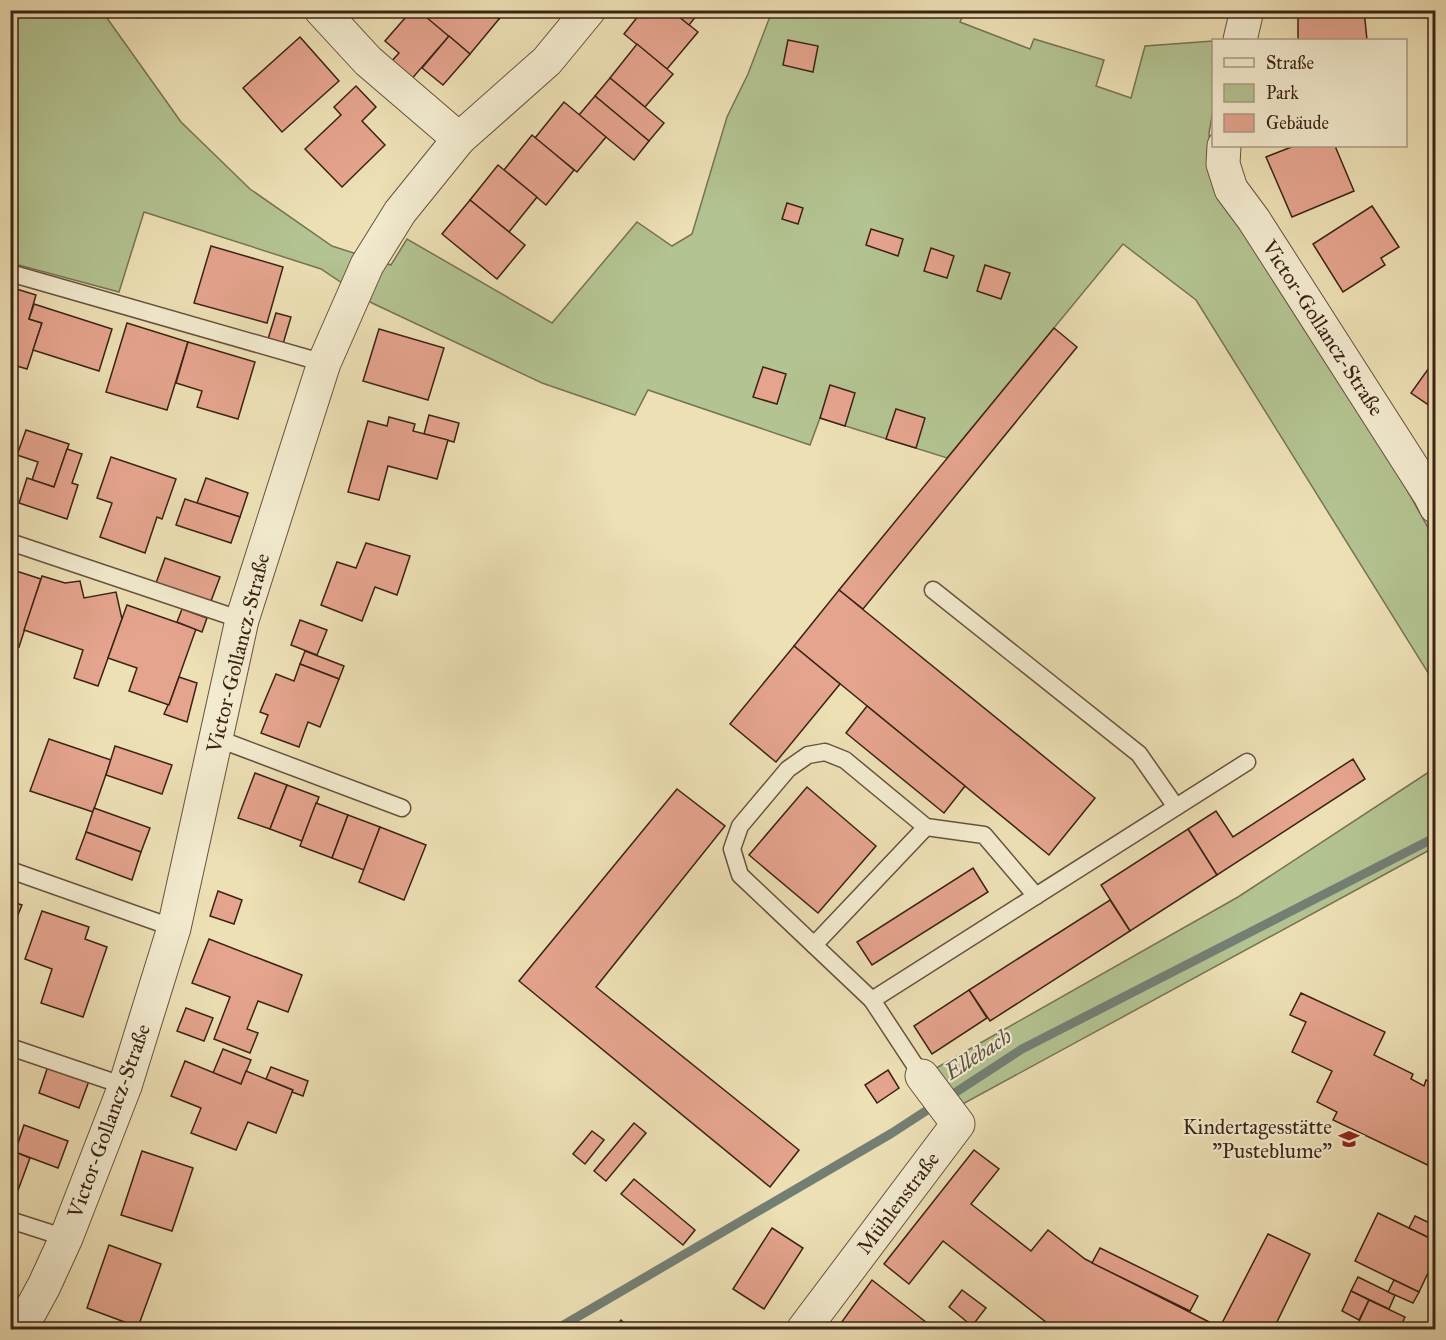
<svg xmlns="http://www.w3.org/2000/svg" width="1446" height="1340" font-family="'IM FELL Great Primer',serif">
<rect width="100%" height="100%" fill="#ede0b5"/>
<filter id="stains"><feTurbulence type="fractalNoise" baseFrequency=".00333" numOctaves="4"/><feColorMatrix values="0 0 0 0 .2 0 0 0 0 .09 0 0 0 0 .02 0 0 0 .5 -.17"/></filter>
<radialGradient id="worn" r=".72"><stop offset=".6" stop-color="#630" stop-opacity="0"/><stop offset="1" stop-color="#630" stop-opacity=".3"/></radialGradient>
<g fill="#b3c391" stroke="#787354" stroke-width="1.5">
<path d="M10,11H102L181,122L250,189L332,246L391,265L407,239L552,323L637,222L672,246L692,234L727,117L748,74L772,11H965L960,22L1030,49L1034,39L1104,60L1096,86L1131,98L1145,46L1213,41L1214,104L1209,133L1212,163L1403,483L1435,540V684L1196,300L1123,244L947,458L820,418L810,445L648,390L635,415L542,383L372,303L321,269L144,212L119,292L11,263Z"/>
<path d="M1435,768V847L948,1112L922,1076L1238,897Z"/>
</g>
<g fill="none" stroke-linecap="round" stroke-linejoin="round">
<g stroke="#747f74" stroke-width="9">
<path d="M947,1098L1022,1049L1436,837"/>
<path d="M555,1330L892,1133L935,1105"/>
</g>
</g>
<g fill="#e5a48e" stroke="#3c2316" stroke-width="1.5">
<path d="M134,10H150L138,18Z"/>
<path d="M412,10H419L449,36L409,82L389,64L399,53L385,41Z"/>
<path d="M432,10H490L499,19L470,54L426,17Z"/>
<path d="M490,10H506L499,19Z"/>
<path d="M643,10H671L698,32L667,69L624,34Z"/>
<path d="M671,10H701L689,25Z"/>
<path d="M1298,10H1364L1367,40H1298Z"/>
<path d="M449,36L470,54L443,85L422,68Z"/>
<path d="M300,37L339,81L282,132L243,88Z"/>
<path d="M788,40L818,46L813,72L783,65Z"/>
<path d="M637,44L673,74L645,107L610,78Z"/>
<path d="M610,78L664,123L649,141L595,96Z"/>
<path d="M356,86L376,107L362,121L385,145L342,187L305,149L341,115L334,107Z"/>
<path d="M595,96L649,141L634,160L579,115Z"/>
<path d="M564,102L606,137L577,172L535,138Z"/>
<path d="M532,135L574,170L546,205L504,170Z"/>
<path d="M1294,146H1335L1354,191L1292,217L1266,157Z"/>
<path d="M498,165L537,197L509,232L470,200Z"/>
<path d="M470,200L525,245L497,279L442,234Z"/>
<path d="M787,203L803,208L798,224L782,219Z"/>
<path d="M1372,206L1399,247L1381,258L1385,265L1343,292L1313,244Z"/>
<path d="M871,229L903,239L898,256L866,245Z"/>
<path d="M211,246L283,267L267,323L194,303Z"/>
<path d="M931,248L954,256L947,278L924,271Z"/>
<path d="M985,265L1010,273L1001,299L977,291Z"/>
<path d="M10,287L36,295L29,319L42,323L27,369L10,364Z"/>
<path d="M34,304L112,329L99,371L33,350L42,323L29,319Z"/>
<path d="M276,313L291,317L283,344L268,339Z"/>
<path d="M127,323L188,342L167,410L106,392Z"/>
<path d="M1054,328L1077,347L863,609L839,590Z"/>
<path d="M379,329L444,348L428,400L363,381Z"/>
<path d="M188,342L255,362L238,419L197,407L202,391L176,383Z"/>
<path d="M1436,358V410L1411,393Z"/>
<path d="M763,367L786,374L777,404L753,397Z"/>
<path d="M830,385L855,393L845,426L820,418Z"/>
<path d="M896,409L925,418L916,448L886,439Z"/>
<path d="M429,415L459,423L454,442L424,434Z"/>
<path d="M389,417L415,424L413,431L448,440L437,479L388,466L379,500L348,492L368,421L387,426Z"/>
<path d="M26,430L69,444L54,487L32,480L38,462L17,455Z"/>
<path d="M67,449L82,454L72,483L78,485L67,519L19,503L27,478L54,487Z"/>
<path d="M111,457L176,479L162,519L157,517L145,553L100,537L112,503L97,498Z"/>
<path d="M206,478L248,493L240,517L197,503Z"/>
<path d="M185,499L240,517L231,543L176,525Z"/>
<path d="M366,543L410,556L397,595L375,587L362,621L321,605L337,562L356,568Z"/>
<path d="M165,558L220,577L211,601L156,583Z"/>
<path d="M10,569L41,579L19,647L10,644Z"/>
<path d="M42,576L65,583L80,581L84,598L116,592L122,619L98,686L74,678L83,650L24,630Z"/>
<path d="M839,590L1095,798L1049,855L794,646Z"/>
<path d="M127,605L196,629L169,705L129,691L137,668L108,658Z"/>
<path d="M182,609L207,618L202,632L177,622Z"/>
<path d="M300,620L327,630L317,655L291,645Z"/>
<path d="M794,646L840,684L776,762L730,724Z"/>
<path d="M305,651L344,666L339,679L300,664Z"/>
<path d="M300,664L339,679L320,727L308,722L299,747L261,733L268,715L260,712L276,674L294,681Z"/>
<path d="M179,677L197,683L187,722L164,714L168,705H169Z"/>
<path d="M867,706L965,786L944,813L846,733Z"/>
<path d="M49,739L111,760L93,812L30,791Z"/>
<path d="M115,746L172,765L162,794L106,775Z"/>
<path d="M1353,759L1365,779L1217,875L1188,829L1216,811L1233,837Z"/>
<path d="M255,773L287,785L270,829L238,818Z"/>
<path d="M287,785L319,797L302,841L270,829Z"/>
<path d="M807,787L876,846L818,913L749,855Z"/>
<path d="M677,789L725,826L596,987L799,1150L770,1187L519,981Z"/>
<path d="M316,803L348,815L332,858L300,846Z"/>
<path d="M94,808L150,828L141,852L86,832Z"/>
<path d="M348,815L380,827L364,870L332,858Z"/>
<path d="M380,827L426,845L404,900L359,882Z"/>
<path d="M1188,829L1217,875L1130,931L1101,885Z"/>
<path d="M86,832L141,852L132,880L76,859Z"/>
<path d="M973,868L988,892L872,965L857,942Z"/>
<path d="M218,891L242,900L234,924L210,916Z"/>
<path d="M1110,900L1130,931L990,1021L969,990Z"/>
<path d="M10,901L22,905L10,934Z"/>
<path d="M42,911L89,927L85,939L107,947L83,1017L41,1003L52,969L25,959Z"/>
<path d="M209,939L302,975L288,1012L258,1001L247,1029L258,1033L250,1053L214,1039L230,997L192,983Z"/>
<path d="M969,990L987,1018L932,1054L914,1026Z"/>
<path d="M1301,993L1385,1032L1374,1055L1413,1074L1411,1079L1424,1086L1426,1080L1436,1084V1169L1333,1120L1337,1112L1317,1102L1332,1071L1292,1052L1306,1022L1290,1015Z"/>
<path d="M186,1008L213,1018L204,1041L177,1031Z"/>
<path d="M223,1049L251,1060L241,1084L213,1073Z"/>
<path d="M185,1061L241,1084L246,1071L293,1090L276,1133L248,1122L236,1150L191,1133L201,1108L171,1096Z"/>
<path d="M48,1066L89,1081L79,1108L39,1093Z"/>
<path d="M271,1067L308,1081L303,1096L292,1092L293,1090L266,1079Z"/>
<path d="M888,1070L899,1088L877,1103L865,1085Z"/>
<path d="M634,1123L646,1133L606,1181L594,1171Z"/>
<path d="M24,1125L68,1141L58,1168L15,1152Z"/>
<path d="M592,1131L604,1140L585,1164L573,1154Z"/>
<path d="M10,1150L30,1158L14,1201L10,1200Z"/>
<path d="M974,1150L999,1169L971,1204L1031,1251L1048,1230L1085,1259L1225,1330H1056L943,1241L909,1284L884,1264Z"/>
<path d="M142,1151L193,1168L172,1231L121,1215Z"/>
<path d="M634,1179L695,1230L683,1245L621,1194Z"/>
<path d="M1378,1213L1436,1241V1256L1419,1292L1355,1261Z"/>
<path d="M1415,1216L1436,1226V1241L1409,1228Z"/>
<path d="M772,1228L803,1248L764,1309L733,1289Z"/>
<path d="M1268,1234L1310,1254L1273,1330H1225L1220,1327Z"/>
<path d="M109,1245L161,1264L138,1327L87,1308Z"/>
<path d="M1100,1248L1198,1296L1190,1311L1092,1263Z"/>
<path d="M1358,1277L1395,1295L1389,1309L1351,1291Z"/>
<path d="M872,1280L936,1330H836Z"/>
<path d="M1394,1280L1419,1292L1413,1303L1388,1292Z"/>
<path d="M962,1290L986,1308L972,1326L949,1307Z"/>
<path d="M1351,1291L1369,1300L1359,1320L1342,1311Z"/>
<path d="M1369,1300L1405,1317L1399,1330H1355Z"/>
<path d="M621,1320L631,1330H612Z"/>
</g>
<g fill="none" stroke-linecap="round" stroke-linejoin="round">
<g stroke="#68523e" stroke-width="19">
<g id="lane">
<path d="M10,273L324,363"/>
<path d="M10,542L242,620"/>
<path d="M933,590L1139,754L1176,807"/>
<path d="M216,738L402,808"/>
<path d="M10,870L174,928"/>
<path d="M814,945L926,827"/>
<path d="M872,1000L740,875L732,849L740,826L788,769L808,755L825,752L845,760L926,827L984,835L1036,896"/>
<path d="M10,1047L125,1086"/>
<path d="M922,1076L872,1000L1247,762"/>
<path d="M10,1220L66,1238"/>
</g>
</g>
<g stroke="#68523e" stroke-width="35">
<g id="street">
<path d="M321,10L368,61L459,139"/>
<path d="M1240,40L1247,10"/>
<path d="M1224,146L1223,164L1231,189L1254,220L1430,495L1436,507"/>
<path d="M20,1330L44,1286L66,1238L125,1086L174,928L242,620L324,363L367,265L400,212L459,139L547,61L589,10"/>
<path d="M803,1330L958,1124L922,1076"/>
</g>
</g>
<use href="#lane" stroke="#f3ebcf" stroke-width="16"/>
<use href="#street" stroke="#f3ebcf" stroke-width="33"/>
</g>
<defs>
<g id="school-bare" transform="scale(1.62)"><path d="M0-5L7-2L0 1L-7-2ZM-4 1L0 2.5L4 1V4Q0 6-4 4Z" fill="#8f2418" stroke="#f3ebcf" stroke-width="2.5" paint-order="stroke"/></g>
</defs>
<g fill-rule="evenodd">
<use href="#school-bare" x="1349" y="1139"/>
</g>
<g text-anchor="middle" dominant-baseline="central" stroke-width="4.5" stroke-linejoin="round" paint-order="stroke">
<g font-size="21" fill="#3c2316" stroke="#f3ebcf">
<text transform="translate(1323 328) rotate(57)">Victor-Gollancz-Straße</text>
<text transform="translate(238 653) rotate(-76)">Victor-Gollancz-Straße</text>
<text transform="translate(109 1121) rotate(-70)">Victor-Gollancz-Straße</text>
<text transform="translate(898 1203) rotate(-53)">Mühlenstraße</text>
</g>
<g font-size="21" fill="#3c2316" stroke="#f3ebcf" text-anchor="end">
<text x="1332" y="1127">Kindertagesstätte<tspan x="1332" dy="24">"Pusteblume"</tspan></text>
</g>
<g font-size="22" font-style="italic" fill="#585145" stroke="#f3ebcf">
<text transform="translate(978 1054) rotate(-33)">Ellebach</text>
</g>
</g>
<rect width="1446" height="1340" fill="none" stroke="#ede0b5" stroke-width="36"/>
<rect x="12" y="12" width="1422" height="1316" fill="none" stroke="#3c2316" stroke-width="3"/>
<rect x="18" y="18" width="1410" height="1304" fill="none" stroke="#3c2316" stroke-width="1.5"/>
<rect x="1212" y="39" width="195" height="108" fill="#f3ebcf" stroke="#aa9b85" stroke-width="1.5"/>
<rect x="1224" y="58" width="30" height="9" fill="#f3ebcf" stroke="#aa9b85" stroke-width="1.5"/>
<text x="1266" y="69" font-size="18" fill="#3c2316">Straße</text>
<rect x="1224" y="84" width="30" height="18" fill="#b3c391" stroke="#aa9b85" stroke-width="1.5"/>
<text x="1266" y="99" font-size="18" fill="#3c2316">Park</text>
<rect x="1224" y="114" width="30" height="18" fill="#e5a48e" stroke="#aa9b85" stroke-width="1.5"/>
<text x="1266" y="129" font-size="18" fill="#3c2316">Gebäude</text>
<rect width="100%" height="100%" filter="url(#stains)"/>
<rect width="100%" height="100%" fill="url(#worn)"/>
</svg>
